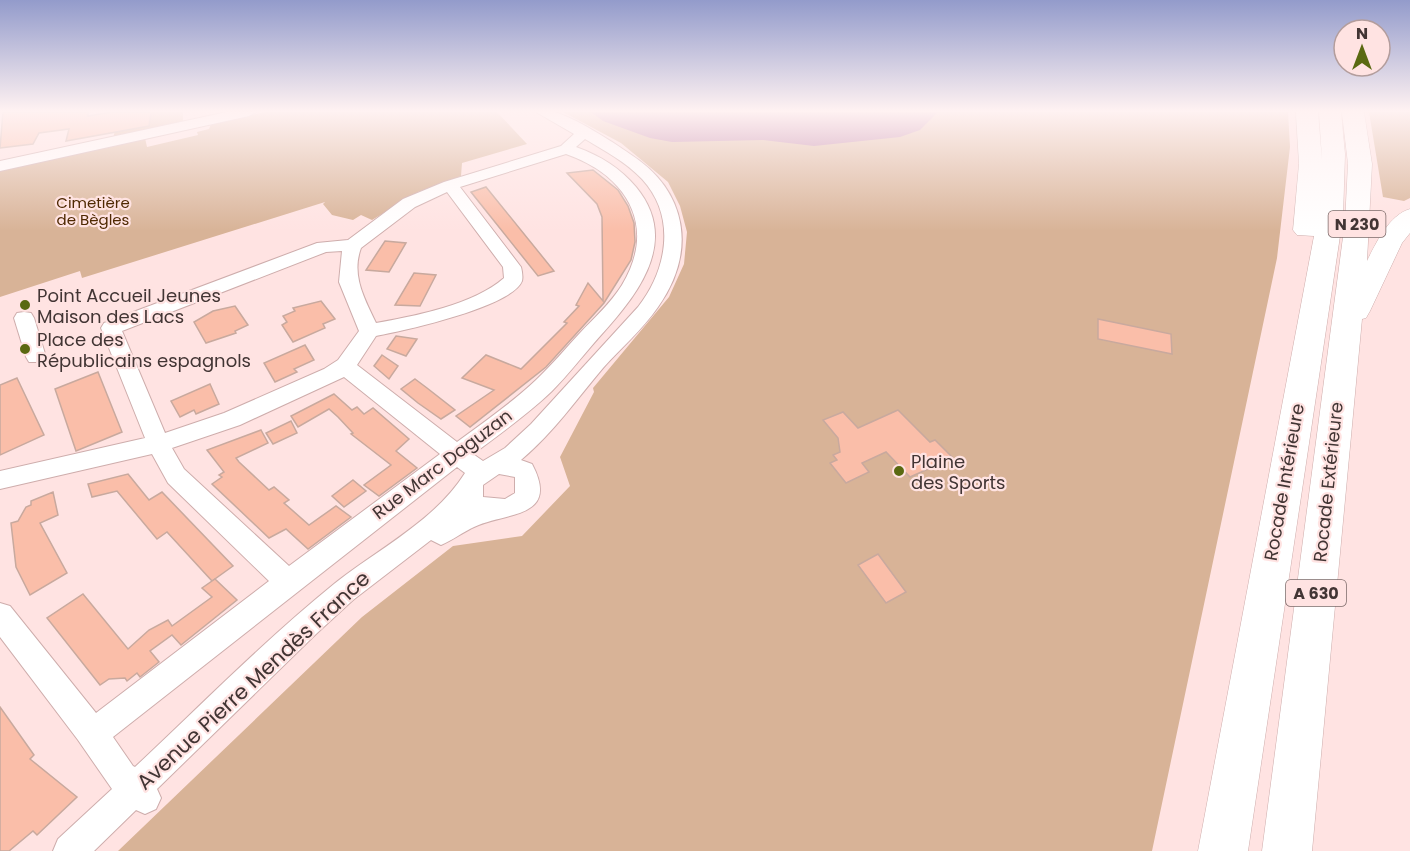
<svg xmlns="http://www.w3.org/2000/svg" width="1410" height="851" font-family="Poppins,sans-serif">
<rect width="100%" height="100%" fill="#ffe3e2"/>
<g fill="#d8b397">
<path d="M119,112H183V124L113,139Z"/>
<path d="M265,112H497L527,144L462,163L461,176L418,192L372,220L361,215L353,220L332,215L323,204L325,202L82,278L80,271L0,297V169L145,138L147,147L198,135L197,132L209,129L211,124Z"/>
<path d="M563,112H1288L1290,147L1277,258L1152,851H118L362,617L453,546L522,536L570,486L560,457L594,392L593,388L669,297L684,264L687,232L680,206L668,182L621,143Z"/>
<path d="M1369,112H1410V198L1404,201L1383,197Z"/>
</g>
<path fill="#b4769f" d="M591,112H938L920,130L900,137L814,146L763,140L672,142L650,138L603,121Z"/>
<g fill="#fabea9" stroke="#c8a99e" stroke-width="1.5">
<path d="M3,112H88V116L112,112H151L149,126L66,141L69,129L39,133L33,144L0,148Z"/>
<path d="M593,170L618,190L628,206L634,223L635,242L631,260L604,303L546,367L470,427L456,416L494,390L462,378L486,355L521,369L567,323L564,322L579,306L576,305L588,283L603,301L602,217L597,204L567,173Z"/>
<path d="M486,187L554,271L538,276L471,192Z"/>
<path d="M385,241L406,243L389,272L366,270Z"/>
<path d="M414,273L436,275L420,306L395,305Z"/>
<path d="M321,301L335,319L323,324L325,328L293,342L282,325L287,322L283,316L295,311L293,308Z"/>
<path d="M235,306L248,325L235,331L236,333L206,343L194,322L213,311Z"/>
<path d="M1098,319L1171,334L1172,354L1098,339Z"/>
<path d="M396,336L417,339L406,356L387,349Z"/>
<path d="M305,345L314,360L294,369L297,372L275,382L264,363Z"/>
<path d="M382,355L398,366L389,379L374,366Z"/>
<path d="M98,372L122,432L76,451L55,389Z"/>
<path d="M17,378L44,435L0,455V385Z"/>
<path d="M415,379L427,388L455,410L441,419L418,403L401,389Z"/>
<path d="M210,384L219,404L196,414L194,410L180,417L171,401Z"/>
<path d="M334,394L352,410L357,407L364,414L373,408L409,439L396,451L417,468L379,496L364,485L391,465L351,434L353,433L338,417L329,409L298,427L291,416Z"/>
<path d="M898,410L930,442L935,440L953,458L910,477L886,452L862,463L869,472L846,483L830,463L837,460L833,455L840,452L838,438L823,420L843,412L858,428Z"/>
<path d="M291,421L297,433L273,444L266,433Z"/>
<path d="M261,430L268,443L236,458L239,462L269,490L274,487L289,500L284,503L309,525L336,506L351,517L308,549L286,529L269,538L212,484L222,477L219,475L224,472L207,450Z"/>
<path d="M128,474L149,500L162,492L233,566L212,581L167,532L157,539L117,491L92,497L88,484Z"/>
<path d="M353,480L366,491L344,507L332,496Z"/>
<path d="M53,492L58,515L40,523L67,573L30,595L16,567L11,523L18,521L26,507L31,505V501Z"/>
<path d="M878,554L906,592L886,603L858,565Z"/>
<path d="M215,579L237,600L181,645L172,635L150,651L159,662L140,677L137,673L127,681L125,678L109,679L100,685L47,618L83,594L128,649L149,630L168,620L172,626L212,597L202,588Z"/>
<path d="M0,707L34,755L30,759L77,797L37,835L33,831L9,851H0Z"/>
</g>
<g fill="none" stroke-linecap="round" stroke-linejoin="round">
<g stroke="#ceadac" stroke-width="2">
<g id="minor">
<path d="M227,112H256L249,116L0,171V161Z"/>
<path d="M536,112C542,112 549,111 554,112C574,117 613,142 630,154C688,191 697,252 658,307C642,330 621,348 603,368C576,400 553,433 521,460L532,464C561,519 505,512 474,527C463,532 453,540 441,545L431,540L353,600L316,634L157,789L161,798L156,809L145,814L136,810L94,851H53L58,839L112,789L78,740L0,637V603L10,606L96,713L269,581L168,483L152,454L0,489V471L145,438L101,328L104,323L317,243L348,240L403,199L444,182L561,146L574,134ZM585,139C605,151 626,162 642,179C677,217 667,270 638,307L531,424L505,448L483,461L473,454C500,434 528,414 552,391C567,376 580,359 594,343C633,300 683,244 636,187C620,168 601,156 576,147ZM566,154C626,175 658,225 622,285C611,303 594,318 580,333C565,349 552,365 536,380C512,403 484,422 457,442L357,365L376,336C403,331 512,307 522,281C523,277 522,271 521,267L460,187ZM447,192L503,267L504,278C473,305 415,316 376,323C364,298 351,275 361,248L415,207ZM342,251L339,282L359,331L338,360L324,369L224,413L165,433L122,331L326,252ZM344,377L440,454L289,566L184,469L172,448L240,425ZM457,467L465,473C435,521 378,549 334,584C264,641 200,706 135,767L133,766L113,737ZM499,474L515,477V493L505,499L483,497V485Z"/>
<path d="M24,312L31,313L34,318L46,357L43,362H29L26,357L14,318L17,313Z"/>
</g>
</g>
<g stroke="#ceadac" stroke-width="1">
<g id="highway">
<path d="M1296,112H1318L1322,160L1319,112H1341L1345,154L1343,216L1248,851H1198L1314,236L1297,235L1293,230L1299,164Z"/>
<path d="M1342,112H1364L1372,164L1367,261C1376,243 1389,215 1410,209V233L1402,243L1370,311L1366,318L1362,319L1312,851H1262L1345,222L1348,164Z"/>
</g>
</g>
<use href="#minor" fill="#fff" fill-rule="evenodd"/>
<use href="#highway" fill="#fff" fill-rule="evenodd"/>
</g>
<linearGradient id="sky" x2="0" y2="1"><stop stop-color="#939bcb"/><stop offset="0.48" stop-color="#fff2f2"/><stop offset="1" stop-color="#fff2f2" stop-opacity="0"/></linearGradient>
<rect width="1410" height="231" fill="url(#sky)"/>
<g fill="#5a6911" stroke="#ffe3e2" stroke-width="2">
<circle cx="25" cy="305" r="6"/>
<circle cx="25" cy="349" r="6"/>
<circle cx="899" cy="471" r="6"/>
</g>
<g text-anchor="middle" dominant-baseline="central" stroke-width="4.5" stroke-linejoin="round" paint-order="stroke">
<g font-size="15" fill="#4f2902" stroke="#ffe3e2">
<text x="93" y="202">Cimetière<tspan x="93" dy="17">de Bègles</tspan></text>
</g>
<g fill="#ffe3e2" stroke="#7b6968" stroke-width="1.5">
<rect x="1328.5" y="211" width="57" height="26" rx="4.5"/>
<rect x="1286" y="580" width="60" height="26" rx="4.5"/>
</g>
<g font-size="16" font-weight="bold" fill="#423534">
<text x="1357" y="224">N 230</text>
<text x="1316" y="593">A 630</text>
</g>
<g font-size="18" fill="#423534" stroke="#ffe3e2" text-anchor="start">
<text x="37" y="295">Point Accueil Jeunes<tspan x="37" dy="21">Maison des Lacs</tspan></text>
<text x="37" y="339">Place des<tspan x="37" dy="21">Républicains espagnols</tspan></text>
<text x="911" y="461">Plaine<tspan x="911" dy="21">des Sports</tspan></text>
</g>
<g font-size="18" fill="#423534" stroke="#ffe3e2">
<text transform="translate(442 464) rotate(-37)">Rue Marc Daguzan</text>
<text transform="translate(1284 482) rotate(-80)">Rocade Intérieure</text>
<text transform="translate(1328 482) rotate(-84)">Rocade Extérieure</text>
</g>
<g font-size="21" fill="#423534" stroke="#ffe3e2">
<text transform="translate(253 680) rotate(-43)">Avenue Pierre Mendès France</text>
</g>
</g>
<g transform="translate(1362 48)"><circle r="28" fill="#ffe3e2" stroke="#b39d9c" stroke-width="1.5"/>
<path d="M0-4.5L10 22L0 15L-10 22Z" fill="#5a6911"/>
<text y="-9" font-size="16" font-weight="bold" text-anchor="middle" fill="#423534">N</text>
</g>
</svg>
